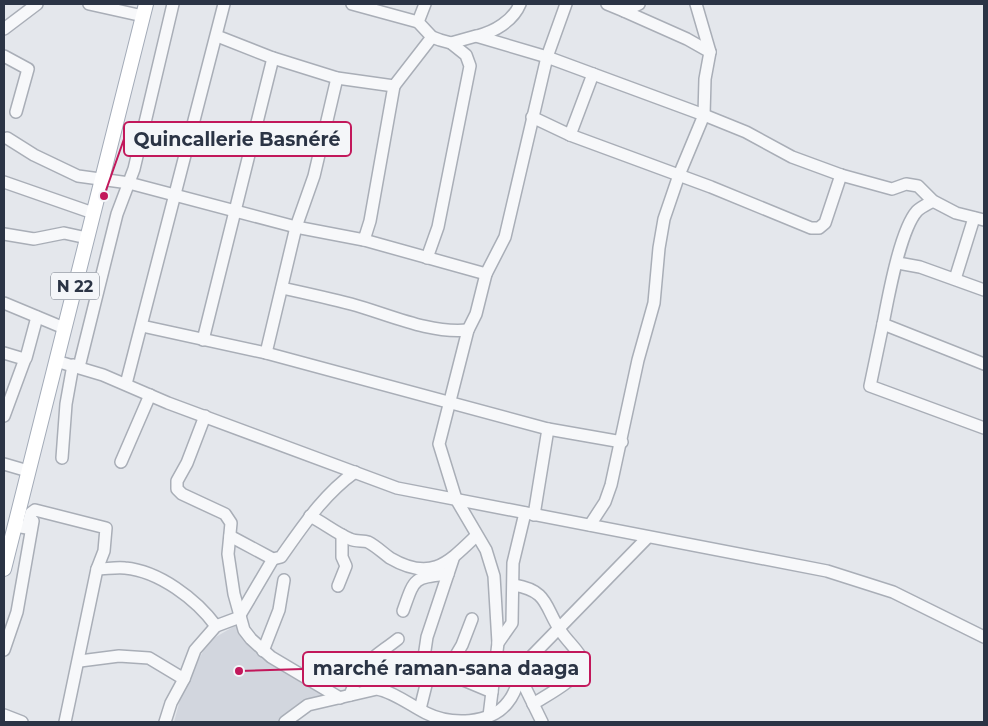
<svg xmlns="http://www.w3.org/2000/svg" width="988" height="726" font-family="Montserrat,sans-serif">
<rect width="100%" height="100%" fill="#e4e7ec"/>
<path fill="#d2d6de" d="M238,624L326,694L295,706L279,722H174L184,685L209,641Z"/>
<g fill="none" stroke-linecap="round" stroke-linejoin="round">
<g stroke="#a9aeb7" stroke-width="14">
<g id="minor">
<path d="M89,4L143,16"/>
<path d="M352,4L418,22L432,37L440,40L451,43L476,36L547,57L704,115L746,132L792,157L841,175L892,189L906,184L918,186L933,201L956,213L984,220"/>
<path d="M607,4L624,11L639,4"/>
<path d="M696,4L710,52"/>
<path d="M418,22L425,4"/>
<path d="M4,29L37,4"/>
<path d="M217,36L273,58L337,78L394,86L432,37"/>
<path d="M477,36C494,32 513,21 520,4"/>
<path d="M4,56L28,69L16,112"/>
<path d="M532,117L570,135L711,187L811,228H819L825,223L841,175"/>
<path d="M570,135L593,74"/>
<path d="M7,138L34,155L78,176L129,183L296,227L364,240L370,221L394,86"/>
<path d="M4,182L93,213"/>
<path d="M4,234L34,239L64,233L87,238"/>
<path d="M364,240L486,274"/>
<path d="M427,258L438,227L470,66L466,55L451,43"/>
<path d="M898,263L920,267L984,290"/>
<path d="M955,279L974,218"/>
<path d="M282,288C305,293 328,298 351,304C388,314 429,334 468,330"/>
<path d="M4,303L64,328"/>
<path d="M883,324C888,298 900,230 917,211C921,207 928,204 933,201"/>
<path d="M142,326L266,353L296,227L314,176L337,78"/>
<path d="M203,340L273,58"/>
<path d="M4,353L24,359L26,358L37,317"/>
<path d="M266,353L548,429L622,442"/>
<path d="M56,361L103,375L168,403L397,488L827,571L893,592L984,637"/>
<path d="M984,364L883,324L870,386L984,428"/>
<path d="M79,367L117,214L134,169L173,4"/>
<path d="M126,384L224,4"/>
<path d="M4,416L25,359"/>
<path d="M205,416L187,463L177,481V489L182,494L225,514L231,523L228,554L234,594L244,630L251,639L271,657L340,698"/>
<path d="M62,458L66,404L73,365"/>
<path d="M121,462L150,395"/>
<path d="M4,464L28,471"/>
<path d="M534,515L548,429"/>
<path d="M310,516C324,523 336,533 350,539C356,542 363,540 368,542C376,546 383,553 390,558C431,582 448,563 476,536"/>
<path d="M590,525L605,502L611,485L638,360L654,303L659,248L664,219L679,175L704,115L705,79L710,52L687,39L624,11"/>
<path d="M15,526L27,528L31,513L35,510L106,528L104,551L97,569L65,722"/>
<path d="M230,536L273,559L281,557C303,526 323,495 355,472"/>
<path d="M97,569C106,569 116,567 125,568C159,571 196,599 216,626"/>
<path d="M514,585C550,591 544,608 562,633C569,643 579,651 583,661C581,678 547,695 533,704"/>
<path d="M338,586L346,566L342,557V535"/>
<path d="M403,611C415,577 413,578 448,574"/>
<path d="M240,615L273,559"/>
<path d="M472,619L462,645L452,662L449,674L492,692"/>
<path d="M498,643L494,576L486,550L456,499L439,444L468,330L476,314L486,274L505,237L547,57L566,4"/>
<path d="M4,650L17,612L33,521"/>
<path d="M263,651L279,610L284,580"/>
<path d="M80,661L119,656L149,658L184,679"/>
<path d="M520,677L542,722"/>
<path d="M350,695C362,661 371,660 398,639"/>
<path d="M420,709L427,681L424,657L427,637L453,559"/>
<path d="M4,715L22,722"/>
<path d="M489,716L498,643L512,623L513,563L525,513"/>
<path d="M165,722L171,703L184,679L195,650L216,626L240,617"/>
<path d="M285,722L308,705L377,689C394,692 410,705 426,713C450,725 491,725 508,702C518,690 519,676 525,663L648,537"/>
</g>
</g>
<g stroke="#a3abb8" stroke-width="16">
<path id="major" d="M4,569L146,4"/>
</g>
<use href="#minor" stroke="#f7f8fa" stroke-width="11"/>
<use href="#major" stroke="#fff" stroke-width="14"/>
</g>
<g text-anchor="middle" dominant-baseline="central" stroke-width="4" stroke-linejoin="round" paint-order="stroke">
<rect fill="#f4f6f9" stroke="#676e7b" stroke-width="1" x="51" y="272.5" width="48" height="27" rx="4"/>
<g font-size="16" font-weight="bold" fill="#2b3445">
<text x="75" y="286">N 22</text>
</g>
</g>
<path fill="none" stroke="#c2185b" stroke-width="2" d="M104 196L124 139M239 671L303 669"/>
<g fill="#c2185b" stroke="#f4f6f9" stroke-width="2">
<circle cx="104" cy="196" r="5"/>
<circle cx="239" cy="671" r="5"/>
</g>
<g fill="#f4f6f9" stroke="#c2185b" stroke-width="2">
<rect x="124" y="122" width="227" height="34" rx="5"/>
<rect x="303" y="652" width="287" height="34" rx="5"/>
</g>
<g font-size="19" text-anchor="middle" font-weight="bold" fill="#2b3445">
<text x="237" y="146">Quincallerie Basnéré</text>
<text x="446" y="675">marché raman-sana daaga</text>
</g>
<rect width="988" height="726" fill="none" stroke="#2b3445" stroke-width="10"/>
</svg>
